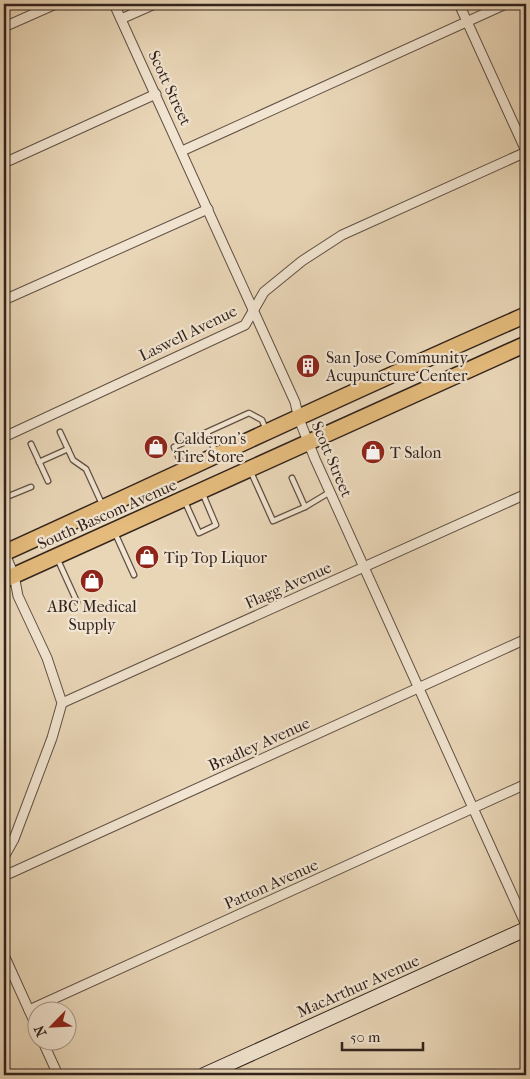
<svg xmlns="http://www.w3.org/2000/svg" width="530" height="1079" font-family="'IM FELL French Canon',serif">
<rect width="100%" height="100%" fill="#e9d6b7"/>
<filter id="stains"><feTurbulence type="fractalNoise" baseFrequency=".004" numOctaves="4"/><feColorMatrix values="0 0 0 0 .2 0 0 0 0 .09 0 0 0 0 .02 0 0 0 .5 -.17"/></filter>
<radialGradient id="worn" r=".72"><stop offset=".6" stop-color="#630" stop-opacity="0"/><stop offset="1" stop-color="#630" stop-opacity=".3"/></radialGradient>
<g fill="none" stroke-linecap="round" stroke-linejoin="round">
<g stroke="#605044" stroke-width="7">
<g id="lane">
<path d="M60,432L73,460L86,469L102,504"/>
<path d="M207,433L216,453"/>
<path d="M31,444L48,481"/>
<path d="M39,462L68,449"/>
<path d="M183,467L174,447L249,413L262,420L266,430"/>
<path d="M250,470L273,521L305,507L330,492"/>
<path d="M292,478L305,507"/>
<path d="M4,498L31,487"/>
<path d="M185,502L199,533L216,525L202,492"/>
<path d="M115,533L134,575"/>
<path d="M57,558L77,602"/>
</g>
</g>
<g stroke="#605044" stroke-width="11">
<g id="street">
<path d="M114,4L295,402L299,419L315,459L526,925"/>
<path d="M459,4L526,151"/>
<path d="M121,19L155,4"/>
<path d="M4,27L56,4"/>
<path d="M182,151L506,4"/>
<path d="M4,163L156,94"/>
<path d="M4,300L208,209"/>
<path d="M4,437L245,325L264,292L302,261L342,235L526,152"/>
<path d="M4,552L14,575L18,596L47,658L62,703L52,738L14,839L4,857"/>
<path d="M62,703L526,494"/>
<path d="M4,876L526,639"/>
<path d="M4,955L38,1030"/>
<path d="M29,1010L526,784"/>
<path d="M43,1042L58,1075"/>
<path d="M522,1075L526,1074"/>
</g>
</g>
<g stroke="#32231d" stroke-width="16">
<path id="secondary" d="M204,1075L526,929"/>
</g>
<g stroke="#32231d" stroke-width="18">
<g id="primary">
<path d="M4,553C178,474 351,391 526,315"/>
<path d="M4,580L526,344"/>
</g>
</g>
<use href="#lane" stroke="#f1e4d0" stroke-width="4.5"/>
<use href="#street" stroke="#f1e4d0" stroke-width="9"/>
<use href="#secondary" stroke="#f1e4d0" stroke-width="14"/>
<use href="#primary" stroke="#e4bb7c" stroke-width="15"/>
</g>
<defs>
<g id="building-disc" transform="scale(1.25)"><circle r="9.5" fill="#8f2418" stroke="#f1e4d0"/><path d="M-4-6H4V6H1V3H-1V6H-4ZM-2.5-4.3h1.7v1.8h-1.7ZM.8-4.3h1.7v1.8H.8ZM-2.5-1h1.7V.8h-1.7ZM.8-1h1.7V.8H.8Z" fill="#fff"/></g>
<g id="shop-disc" transform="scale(1.25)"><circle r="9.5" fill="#8f2418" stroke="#f1e4d0"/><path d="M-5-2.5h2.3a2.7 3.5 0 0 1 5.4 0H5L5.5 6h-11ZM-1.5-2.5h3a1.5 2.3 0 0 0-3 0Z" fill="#fff"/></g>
</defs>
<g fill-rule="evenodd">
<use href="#building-disc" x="308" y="366"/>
<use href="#shop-disc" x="156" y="447"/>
<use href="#shop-disc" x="373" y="452"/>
<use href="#shop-disc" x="147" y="557"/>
<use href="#shop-disc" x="92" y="581"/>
</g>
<g text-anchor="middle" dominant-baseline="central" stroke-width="4.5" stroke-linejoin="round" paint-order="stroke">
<g font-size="16" fill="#32231d" stroke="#f1e4d0">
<text transform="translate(170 88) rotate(65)">Scott Street</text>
<text transform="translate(188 333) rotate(-26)">Laswell Avenue</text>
<text transform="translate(332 459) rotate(67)">Scott Street</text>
<text transform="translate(107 514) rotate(-24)">South Bascom Avenue</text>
<text transform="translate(288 585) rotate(-24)">Flagg Avenue</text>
<text transform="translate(259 744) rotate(-24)">Bradley Avenue</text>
<text transform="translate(271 884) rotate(-24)">Patton Avenue</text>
<text transform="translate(358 986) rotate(-24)">MacArthur Avenue</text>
</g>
<g font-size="16" fill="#32231d" stroke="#f1e4d0" text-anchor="start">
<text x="326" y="357">San Jose Community<tspan x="326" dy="18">Acupuncture Center</tspan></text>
<text x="174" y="438">Calderon's<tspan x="174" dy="18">Tire Store</tspan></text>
<text x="390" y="452">T Salon</text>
<text x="164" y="557">Tip Top Liquor</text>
<text x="92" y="606" text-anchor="middle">ABC Medical<tspan x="92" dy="18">Supply</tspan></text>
</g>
</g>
<rect width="530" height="1079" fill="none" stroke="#e9d6b7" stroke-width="20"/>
<rect x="5" y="5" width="520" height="1069" fill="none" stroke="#32231d" stroke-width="2.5"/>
<rect x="10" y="10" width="510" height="1059" fill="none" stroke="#32231d"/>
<g transform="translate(52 1026) rotate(246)"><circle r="24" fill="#f1e4d0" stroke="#a59788"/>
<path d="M0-4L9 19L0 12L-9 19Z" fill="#8f2418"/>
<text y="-8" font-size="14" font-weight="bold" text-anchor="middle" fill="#32231d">N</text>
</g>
<path d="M342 1042v8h81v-8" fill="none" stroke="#32231d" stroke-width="2.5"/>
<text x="350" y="1042" font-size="15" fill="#32231d" stroke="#f1e4d0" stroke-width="4" paint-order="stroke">50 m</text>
<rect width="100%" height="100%" filter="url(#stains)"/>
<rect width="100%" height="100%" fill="url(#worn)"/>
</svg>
